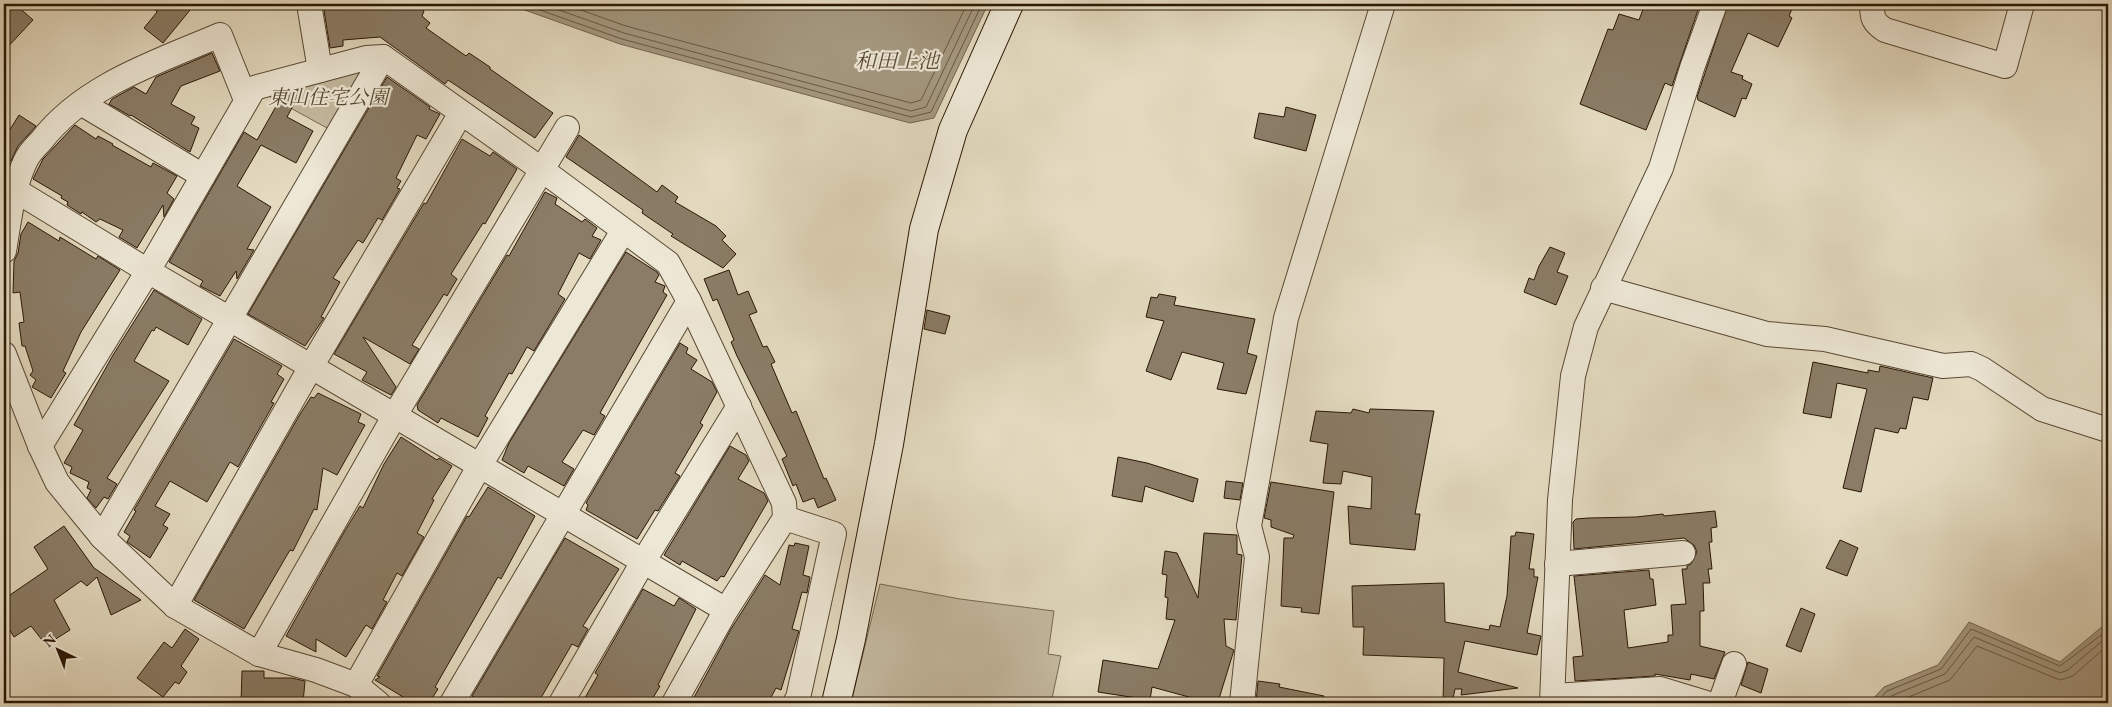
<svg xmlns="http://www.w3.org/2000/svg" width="2112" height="707" font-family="'EB Garamond','Noto Serif JP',serif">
<rect width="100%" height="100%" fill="#e3dabf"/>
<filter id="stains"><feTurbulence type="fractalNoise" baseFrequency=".004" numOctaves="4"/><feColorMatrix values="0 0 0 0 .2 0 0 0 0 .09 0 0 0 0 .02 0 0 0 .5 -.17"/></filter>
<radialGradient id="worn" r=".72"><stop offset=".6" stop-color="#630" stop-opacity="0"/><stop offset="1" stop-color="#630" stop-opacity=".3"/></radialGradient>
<g fill="#c4b99f" stroke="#776852">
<path d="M366,58L338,134L254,88Z"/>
<path d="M880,584L960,599L1054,611L1048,654L1061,656L1051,703H851Z"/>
</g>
<g fill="#a49880" stroke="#73644f">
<path d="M508,4H988L934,118L910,123L620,44Z"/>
<path d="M1969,622L2060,662L2104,625H2108V703H1869L1884,687L1938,665Z"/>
</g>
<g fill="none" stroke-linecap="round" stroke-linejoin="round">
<g stroke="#675842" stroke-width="1">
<path d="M523,4L622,39L911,117L931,112L982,4"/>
<path d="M542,4L624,33L911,111L926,107L975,4"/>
<path d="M564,4L626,26L911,103L921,100L967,4"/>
<path d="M1876,703L1887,691L1941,669L1971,629L2060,666L2108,630"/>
<path d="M1884,703L1891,696L1945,674L1974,637L2060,673L2068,670L2108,636"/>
<path d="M1894,703L1950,680L1977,646L2060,680L2073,676L2108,645"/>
</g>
</g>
<g fill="#8a7c66" stroke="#2a1705">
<path d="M15,4L33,20L4,51V16Z"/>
<path d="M152,4H195L163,43L144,28L157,12Z"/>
<path d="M323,4H334L335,10L381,4H414L424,11L422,16L430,23L426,28L466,56L469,53L490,67V69L553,113L535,138L448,80L445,84L380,37L343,40V46L330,48Z"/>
<path d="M1645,4H1700L1672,86L1665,83L1646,130L1580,104L1608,29L1613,30L1619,14L1639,20Z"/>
<path d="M1728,4H1794L1789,16L1792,18L1778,47L1748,33L1731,72L1743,76L1742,79L1752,84L1746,99L1742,98L1735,117L1698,100L1697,97Z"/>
<path d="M212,53L220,71L181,86L171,104L195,117L191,124L199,128L190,152L131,115L130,116L109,104L112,99L134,87L146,94L156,77Z"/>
<path d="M387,77L430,107L429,109L440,114L426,139L417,135L396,178L401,181L397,188L400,189L382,220L378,218L363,243L358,240L333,278L340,282L321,317L324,318L305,346L248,314Z"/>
<path d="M302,89L287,117L313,131L296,163L261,145L237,186L271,207L247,249L254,250L237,279L236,271L220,296L200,286L203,281L169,262L244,132L257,140L283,94Z"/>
<path d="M1286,107L1316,115L1306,151L1254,138L1259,113L1284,117Z"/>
<path d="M19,115L36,126L18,146L11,161L4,157V139Z"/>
<path d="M75,125L96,139L98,136L113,144L112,145L151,167L153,163L177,176L167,193L174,199L164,217L163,205L137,248L119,237L123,230L100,219L96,222L82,212L81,214L67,205L68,202L61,198L62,196L33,179L43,159Z"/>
<path d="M579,135L657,192L662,185L678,197L675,202L716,226L726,236L722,240L736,254L723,268L671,236L673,234L642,213L643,210L566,157Z"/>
<path d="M462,139L490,156L493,152L517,169L485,224L483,223L451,274L457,279L447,296L444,294L412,345L419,349L410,364L363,337L396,387L391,395L362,380L367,372L334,354L424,203L426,204Z"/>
<path d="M545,192L557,198L555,204L582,222L585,219L597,228L592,236L601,240L590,259L579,253L558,294L565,299L534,351L527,347L512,374L509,373L485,416L488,418L478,437L441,418L438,423L418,410L417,405L507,255L509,256Z"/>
<path d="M28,222L59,241L60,237L96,259L98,256L120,270L81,332L63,371L66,373L51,398L32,387L36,380L30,375L33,371L25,346H22L19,323L24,322L20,292L13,293L14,261L18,253L21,234Z"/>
<path d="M1550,247L1565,253L1557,272L1568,276L1556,305L1524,292L1529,278L1534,280L1539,266Z"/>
<path d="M626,252L657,272L659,275L655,282L665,286L663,292L667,295L600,413L605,416L594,435L583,430L562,462L574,469L564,486L528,466L524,473L502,460L509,443Z"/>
<path d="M729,270L738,295L748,291L757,312L749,315L763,347L767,346L775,362L771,364L792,413L796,411L824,479L826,478L836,500L818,508L814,498L803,502L796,484L793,486L782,459L787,456L737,356L731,342L734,340L717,299L713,301L704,279Z"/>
<path d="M154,290L202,319L188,345L156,327L154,331L152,330L134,361L169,381L107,478L117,484L108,499L104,497L96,508L87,498L91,490L87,488L89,482L70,473L72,467L64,463L83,430L74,425L113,355Z"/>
<path d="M1159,294L1176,297L1174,305L1255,319L1247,353L1257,356L1246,394L1217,389L1224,363L1182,352L1171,380L1146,371L1164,321L1146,317L1151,297L1157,298Z"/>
<path d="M927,310L950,316L945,334L924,329Z"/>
<path d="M234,339L282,366L277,374L284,379L271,402L274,403L238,467L230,462L207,502L170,481L155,506L170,514L163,525L168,528L150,558L127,542L130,536L124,532L136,511L134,510Z"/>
<path d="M680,343L688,348L686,353L697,360L691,369L712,382L717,392L700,423L703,425L675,473L680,476L658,511L655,510L637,539L586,510L588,505L586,503Z"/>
<path d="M1813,362L1868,373V370L1879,372L1880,366L1933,378L1928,400L1913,397L1906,429L1900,428L1898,433L1875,428L1861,492L1843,488L1867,389L1837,383L1831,418L1803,413Z"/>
<path d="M318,393L361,414L358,422L365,425L337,475L323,468L317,510L314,509L293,551L290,550L244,629L194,600L299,416L311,397L314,398Z"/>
<path d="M1353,409L1369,413L1370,409L1434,411L1415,514H1420L1415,550L1350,544L1348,506L1371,509L1372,477L1343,471L1341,484L1323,483L1328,444L1310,441L1316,411L1351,413Z"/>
<path d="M401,437L437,460L439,458L452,466L432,499L434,500L417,533L424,537L402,576L397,573L383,600L387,602L372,629L366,625L346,657L316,639V652L286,636L343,534L360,506L363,508L384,464Z"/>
<path d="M730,446L746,455L749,461L738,479L764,493L768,501L724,577L721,576L717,581L682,561L680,565L664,555Z"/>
<path d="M1118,457L1147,463L1198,479L1193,502L1145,486L1142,502L1112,496Z"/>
<path d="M1226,481L1243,483L1240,500L1224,498Z"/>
<path d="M1271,482L1334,492L1319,614L1301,612L1302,608L1281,606L1284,538H1293L1294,535L1271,527V520L1264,518Z"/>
<path d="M488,487L535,516L501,579L498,577L435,687L438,689L429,703H413L375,680L380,677L377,676L467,516L469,517Z"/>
<path d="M1715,511L1717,527L1711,528L1712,542H1709L1712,569H1708L1710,583H1703L1704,611H1700V646L1725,652L1714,679L1691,674L1690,680L1655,674V676L1575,681L1573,657L1583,656L1574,576L1649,570L1650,579H1653L1656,605L1624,610L1628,648L1668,642V635H1673L1671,605L1686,604L1682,569H1687V566L1691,564L1697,552L1694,545L1684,538L1574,549L1573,522L1576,519L1588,518L1636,517L1663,514L1664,516Z"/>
<path d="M64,526L94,568L141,600L111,615L97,577L87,586L81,581L54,600L70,630L46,645L31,626L14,637L4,621V599L48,569L34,547Z"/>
<path d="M1516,532L1534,534L1529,569H1534V577H1538L1527,633L1541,636L1537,655L1465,641L1458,672L1518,688L1461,695L1462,689H1455L1452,703H1443L1444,658L1363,655L1364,627H1353L1352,586L1444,583L1445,622L1489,630L1490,625L1500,627L1507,596L1511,536H1515Z"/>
<path d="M1204,533L1237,535V554L1242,555L1236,620L1224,619L1226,646L1234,650L1218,702L1201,697L1200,700L1152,687L1150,700L1098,692L1103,660L1158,669L1175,620L1166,619L1168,598L1165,597L1167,575L1162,574L1165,551L1177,553L1198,598Z"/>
<path d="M565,538L619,569L583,626L588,629L578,647L572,644L538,703H484L472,696Z"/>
<path d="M1840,540L1858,548L1847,576L1826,568Z"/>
<path d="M795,543L809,546L803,575L810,577L807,593L802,592L792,629L799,631L781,690L776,688L768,703H691L731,629L765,575L780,585L789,545L794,546Z"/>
<path d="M643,589L674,606L679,598L696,609L658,685L660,686L650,703H582L598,675L595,673Z"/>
<path d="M1801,608L1815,614L1801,652L1786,646Z"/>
<path d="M185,629L199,639L181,666L187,672L179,684L175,682L163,697L137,678L164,642L172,648Z"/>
<path d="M1748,662L1768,669L1761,693L1741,685Z"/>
<path d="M242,671H264V678H292L305,681L303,703H241Z"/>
<path d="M1258,681L1280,684L1279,687L1324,696V703H1256Z"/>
</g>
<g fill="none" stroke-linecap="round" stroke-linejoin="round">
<g stroke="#584834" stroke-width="26">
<g id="street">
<path d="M309,4L320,70"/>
<path d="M1872,4C1872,18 1873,22 1885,30L2005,66L2022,4"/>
<path d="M81,103L203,176"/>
<path d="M15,190L148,271L726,610"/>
<path d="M4,251C9,222 12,190 25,162C28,154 35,147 41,141C84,85 157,62 220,35L246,100"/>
<path d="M1603,288L1767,334L1825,339L1943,366L1971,364L1982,369L2042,409L2108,430"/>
<path d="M4,354L40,446L57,482L102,537L175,606L259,654L316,670L356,685L378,703"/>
<path d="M40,446L148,271L254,88L366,58L383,57L541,169L668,263L689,301L784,503L785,518L726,610L674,703"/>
<path d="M785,518L834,534L798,698L795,703"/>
<path d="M102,537L383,57"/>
<path d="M1557,564L1683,553"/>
<path d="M175,606L312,365L461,113"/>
<path d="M259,654L395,415L567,128"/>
<path d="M356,685L480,465L623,231"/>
<path d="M1554,696L1660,689L1706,703"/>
<path d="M452,703L689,301"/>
<path d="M561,703L643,562L739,406"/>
<path d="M1242,703L1257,557L1249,526L1286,318L1383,4"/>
<path d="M1552,703L1560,500L1573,376L1586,327L1661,168L1692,68L1715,4"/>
<path d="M1720,703L1734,664"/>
</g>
</g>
<g stroke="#2a1705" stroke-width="30">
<path id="secondary" d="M836,703L851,639L889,444L924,229L953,130L1009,4"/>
</g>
<use href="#street" stroke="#ede7d5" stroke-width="24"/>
<use href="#secondary" stroke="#ede7d5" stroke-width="28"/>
</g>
<g text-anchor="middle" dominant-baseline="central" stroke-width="4.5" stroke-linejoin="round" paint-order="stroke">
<g font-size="20" font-style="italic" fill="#584833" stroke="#ede7d5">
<text x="328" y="97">東山住宅公園</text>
</g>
<g font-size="21" font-style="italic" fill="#5b4b36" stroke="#ede7d5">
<text x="897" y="60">和田上池</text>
</g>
</g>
<rect width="2112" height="707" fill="none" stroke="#e3dabf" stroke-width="20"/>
<rect x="5" y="5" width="2102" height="697" fill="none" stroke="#2a1705" stroke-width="2.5"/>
<rect x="10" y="10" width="2092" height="687" fill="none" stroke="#2a1705"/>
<g transform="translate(58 650) rotate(317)" stroke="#ede7d5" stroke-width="4" paint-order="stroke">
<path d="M0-4L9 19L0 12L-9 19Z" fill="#2a1705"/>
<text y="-8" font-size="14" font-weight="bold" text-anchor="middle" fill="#2a1705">N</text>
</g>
<rect width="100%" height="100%" filter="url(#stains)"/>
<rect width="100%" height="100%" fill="url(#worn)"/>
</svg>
